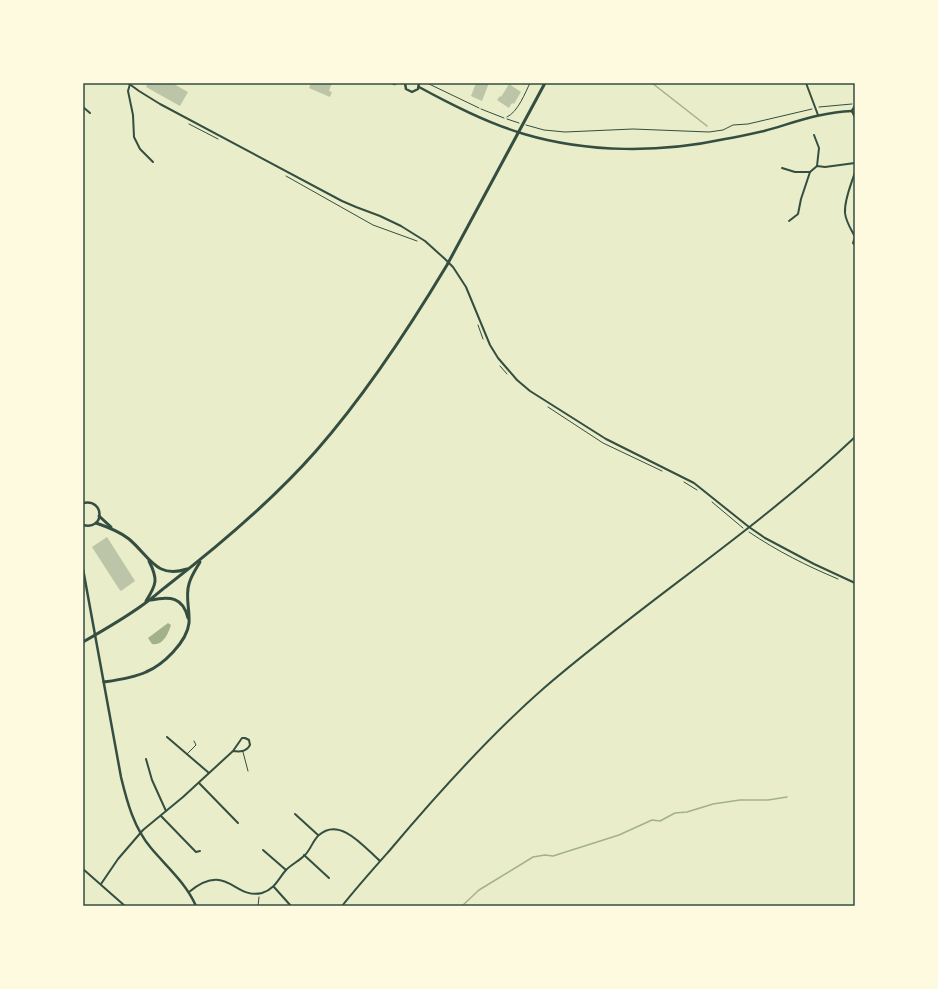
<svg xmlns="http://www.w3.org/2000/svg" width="938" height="989" font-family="Montserrat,sans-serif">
<rect width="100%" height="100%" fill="#e9edc9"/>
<path fill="#a3b18a" d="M168,623L171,625C168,634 163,646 152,644L148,638Z"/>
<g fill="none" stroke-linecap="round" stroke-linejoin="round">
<g stroke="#a3b18a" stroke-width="1.5">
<path d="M652,83L707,126"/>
<path d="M462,906L479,890L533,857L545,855L553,856L619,835L652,820L660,821L675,813L687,812L713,804L740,800H768L787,797"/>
</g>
</g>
<g fill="#bcc5a7">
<path d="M148,83H172L188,92L180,106L146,87Z"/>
<path d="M311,83H332L329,91L332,92L330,97L309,88Z"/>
<path d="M476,83H489L482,101L471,96Z"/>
<path d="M509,84L521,92L514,104L512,103L509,108L497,100L500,96L501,97Z"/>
<path d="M107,537L135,581L121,591L119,589L92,547Z"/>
</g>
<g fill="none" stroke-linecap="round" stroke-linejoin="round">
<g stroke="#344e41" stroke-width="1">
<path d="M390,83L395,85L397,83"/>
<path d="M427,83L479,108"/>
<path d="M819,107L852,104"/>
<path d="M507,117C518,112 525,93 530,83"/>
<path d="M507,119L519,123"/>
<path d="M189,124L218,139"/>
<path d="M526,125L544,130L565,132L633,129L709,132L723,130L733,125L748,124L812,109"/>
<path d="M286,176L373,225L417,241"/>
<path d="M478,325L483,339"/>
<path d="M500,366L507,374"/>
<path d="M548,407L603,443L662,471"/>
<path d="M684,482L697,490"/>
<path d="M712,502L743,528"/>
<path d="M749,532C777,551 807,566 838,579"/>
<path d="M258,906L259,897"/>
</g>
<g stroke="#344e41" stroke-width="1">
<path d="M481,109L504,118"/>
<path d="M243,752L248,771"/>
<path d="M187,754L196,745L194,741"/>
</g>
<g stroke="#344e41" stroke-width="2">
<path d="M128,83L139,91L160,104L342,201L356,207L380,216L401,226L425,241L445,259L453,267L466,287L490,345L498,358L517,380L530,391L606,439L694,483L749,527L765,538L814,564L855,583"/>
<path d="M806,83L818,115"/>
<path d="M130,84L128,91L133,115L134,137L140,149L153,162"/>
<path d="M83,107L90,113"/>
<path d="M814,135L819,148L817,166"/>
<path d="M782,168L795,172H810"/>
<path d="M855,172C851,185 844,200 845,213C846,222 851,229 855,237L853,243L855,245"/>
<path d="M789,221L798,214L801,199L810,172L817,166L825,167L855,163"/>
<path d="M167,737L209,773"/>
<path d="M146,759L152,780L166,811"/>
<path d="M199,783L238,823"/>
<path d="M295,814L318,835"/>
<path d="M161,816L194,850L196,852L200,851"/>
<path d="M263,850L286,870"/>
<path d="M304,855L329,878"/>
<path d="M83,869L125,906"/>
<path d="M101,884L118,859L143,830L183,797L233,751L242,738H245L249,740L250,745C246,752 240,752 233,751"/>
<path d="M274,887L291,906"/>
<path d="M189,892C227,861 234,900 262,893C275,889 278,879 286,870C292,864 299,861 305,855C311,849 313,840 319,835C340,816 365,848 380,861"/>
<path d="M342,906C357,887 374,868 390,850C438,793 488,737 544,688C645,601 758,529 855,437"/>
</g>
<g stroke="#344e41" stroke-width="2.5">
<path d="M405,83L406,89L412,92L418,89L419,83"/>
<path d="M419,87C452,105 487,123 524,134C588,153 660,153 725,139C738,137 751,134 764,131C793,123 821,112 852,111"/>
<path d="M852,111L855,117"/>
<path d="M852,111L855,106"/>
<path d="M83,503C105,498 105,531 83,525"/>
<path d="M83,569L121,777C127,802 134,828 151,848C167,867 186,883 196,906"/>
</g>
<g stroke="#344e41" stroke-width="3">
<path d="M99,516L111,527"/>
<path d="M96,523C108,527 119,531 129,539C150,557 156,579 187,569"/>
<path d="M151,600C170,596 183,597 188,618"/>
<path d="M146,601C157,584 158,579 149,561"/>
<path d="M83,642C104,630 125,618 144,604C153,598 160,591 168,585C221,544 272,501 316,451C366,394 408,330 447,265L545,83"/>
<path d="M104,682C118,680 133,678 146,672C163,665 187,642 189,623C190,610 185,596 189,584C191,576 196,569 200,562"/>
</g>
</g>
<rect width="938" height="989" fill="none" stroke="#fefae0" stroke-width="168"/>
<rect x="84" y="84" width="770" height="821" fill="none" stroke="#344e41" stroke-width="1.5"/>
</svg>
